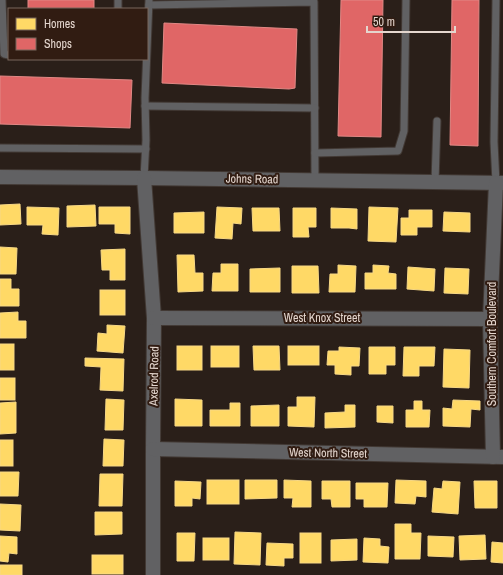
<svg xmlns="http://www.w3.org/2000/svg" width="503" height="575" font-family="'Archivo Narrow',sans-serif">
<rect width="100%" height="100%" fill="#2a1f19"/>
<g fill="#ffd966" stroke="#f7d885">
<path d="M20,204L21,224L0,225V205Z"/>
<path d="M95,205L96,226L67,227V206Z"/>
<path d="M27,207L59,208L58,235L42,234L43,225H27Z"/>
<path d="M99,207H130V234L115,233V224H99Z"/>
<path d="M217,207L242,208L241,224L233,223L232,239L215,238Z"/>
<path d="M369,207L398,208L396,242L368,241Z"/>
<path d="M252,208H279L280,231H253Z"/>
<path d="M293,208H316V227H308L309,237H293Z"/>
<path d="M331,208L357,209V229L349,228H331Z"/>
<path d="M409,210H432V227H417V235H401V218H409Z"/>
<path d="M204,212V233H174V213Z"/>
<path d="M444,212L470,213V232L443,231Z"/>
<path d="M0,247L17,248L16,274H0Z"/>
<path d="M125,249V280H110V270H102L101,250Z"/>
<path d="M177,255H194L195,273H203V291L178,292Z"/>
<path d="M221,264H238V291H212L213,273H221Z"/>
<path d="M338,265L356,266L355,292H329L330,274H338Z"/>
<path d="M373,265L389,266L388,273L396,274V289H365V273H373Z"/>
<path d="M292,266H318L319,293H292Z"/>
<path d="M408,267L435,269L434,291L407,289Z"/>
<path d="M280,268V292H250V269Z"/>
<path d="M445,268L469,269L468,294L444,293Z"/>
<path d="M0,279H11V289H19V306H0Z"/>
<rect x="100" y="290" width="25" height="25"/>
<path d="M18,312V321H26V338H0V313Z"/>
<path d="M107,325L125,326L123,353L97,351L98,333L107,334Z"/>
<rect x="0" y="344" width="14" height="26"/>
<rect x="177" y="346" width="25" height="24"/>
<rect x="211" y="346" width="28" height="21"/>
<path d="M253,346H279L280,370H254Z"/>
<rect x="288" y="346" width="31" height="19"/>
<path d="M339,347L360,348L359,366H351V375L335,374V365H327L328,351H339Z"/>
<path d="M369,347H395V365H386V374H369Z"/>
<path d="M404,347H435L434,366H419V376H403Z"/>
<path d="M444,349L470,350L469,388L443,387Z"/>
<path d="M85,358L124,359L123,391L100,390L101,367L85,366Z"/>
<rect x="0" y="378" width="15" height="22"/>
<path d="M297,397H315L314,427L288,426V407H297Z"/>
<path d="M106,399L124,400L123,430H105Z"/>
<path d="M175,399L202,400V426H175Z"/>
<path d="M453,400L480,401V410L471,409L470,427L443,426V408L452,409Z"/>
<path d="M414,401H422V410H430L429,427H406V410H414Z"/>
<path d="M16,402V433L0,434V403Z"/>
<path d="M230,403H240V426H210V410H230Z"/>
<path d="M279,405V426H251V406Z"/>
<path d="M345,405H355V427L325,428V413L345,412Z"/>
<path d="M377,406H393V423L377,422Z"/>
<path d="M104,439L124,440L123,466H103Z"/>
<rect x="0" y="440" width="13" height="26"/>
<path d="M0,472H19L18,496H0Z"/>
<path d="M100,474H123L122,506H99Z"/>
<rect x="207" y="480" width="32" height="24"/>
<path d="M245,480H277V498L245,499Z"/>
<path d="M284,480L311,481V507H292L293,498H284Z"/>
<path d="M396,480L426,481V497L416,496L415,504L395,503Z"/>
<path d="M175,481L201,482L200,499L192,498V506H175Z"/>
<path d="M322,481H350V507H332L331,499H322Z"/>
<path d="M443,481L460,482L458,514L432,512L434,488L442,489Z"/>
<path d="M474,481H497V508H475Z"/>
<path d="M356,483H388L387,507H364V499H356Z"/>
<path d="M0,504L21,505L20,531L0,530Z"/>
<path d="M95,512H122V534L95,535Z"/>
<path d="M395,524H411V533H421L420,559H395Z"/>
<path d="M235,532L261,533L260,565L234,564Z"/>
<path d="M177,533H195L194,561H177Z"/>
<rect x="300" y="533" width="21" height="30"/>
<path d="M485,535L486,559L460,560L459,536Z"/>
<path d="M0,536L17,537V554L9,553L8,562L0,561Z"/>
<path d="M428,536L454,537L453,557L428,556Z"/>
<rect x="203" y="538" width="26" height="22"/>
<path d="M364,538L380,539V546L389,547L388,563L363,562Z"/>
<path d="M357,539V560L331,561V540Z"/>
<path d="M492,542L503,543V563L491,562Z"/>
<path d="M267,543L293,544V558H284V566L266,565Z"/>
<rect x="92" y="555" width="31" height="19"/>
<rect x="0" y="565" width="22" height="10"/>
</g>
<g fill="#e06666" stroke="#e18885">
<rect x="28" y="0" width="66" height="9"/>
<path d="M341,0H383L381,137L338,136Z"/>
<path d="M452,0H479L478,146L450,145Z"/>
<path d="M164,23L297,29L295,88L289,89L162,83Z"/>
<path d="M0,76L132,80L130,128L0,124Z"/>
</g>
<g fill="none" stroke-linecap="round" stroke-linejoin="round">
<g stroke="#423934" stroke-width="9">
<g id="lane">
<path d="M2,0L4,54L9,55"/>
<path d="M118,0V9"/>
<path d="M149,5L314,2L315,180"/>
<path d="M145,106L315,108"/>
<path d="M0,148L146,149"/>
<path d="M315,153L398,151L404,131L406,0"/>
<path d="M144,178L146,140L145,98L149,0"/>
<path d="M435,182L437,121"/>
<path d="M496,183L494,142L496,0"/>
</g>
</g>
<g stroke="#423934" stroke-width="16">
<g id="street">
<path d="M0,177L144,178L503,183"/>
<path d="M144,178L154,318L153,449V575"/>
<path d="M154,318L490,319"/>
<path d="M153,449L503,457"/>
<path d="M493,457L490,319L496,183"/>
</g>
</g>
<use href="#lane" stroke="#616163" stroke-width="7"/>
<use href="#street" stroke="#616163" stroke-width="14"/>
</g>
<g text-anchor="middle" dominant-baseline="central" stroke-width="4" stroke-linejoin="round" paint-order="stroke">
<g font-size="12" fill="#e4d6ce" stroke="#311c12">
<text transform="translate(252 179) rotate(1)">Johns Road</text>
<text x="322" y="318">West Knox Street</text>
<text transform="translate(492 344) rotate(-90)">Southern Comfort Boulevard</text>
<text transform="translate(154 376) rotate(-89)">Axelrod Road</text>
<text transform="translate(328 453) rotate(1)">West North Street</text>
</g>
</g>
<rect x="8" y="8" width="140" height="52" fill="#311c12" stroke="#79665d"/>
<rect x="16" y="18" width="20" height="12" fill="#ffd966" stroke="#79665d"/>
<text x="44" y="28" font-size="12" fill="#e4d6ce">Homes</text>
<rect x="16" y="38" width="20" height="12" fill="#e06666" stroke="#79665d"/>
<text x="44" y="48" font-size="12" fill="#e4d6ce">Shops</text>
<path d="M367 26v6h88v-6" fill="none" stroke="#e4d6ce" stroke-width="2"/>
<text x="373" y="26" font-size="12" fill="#e4d6ce" stroke="#311c12" stroke-width="3" paint-order="stroke">50 m</text>
</svg>
